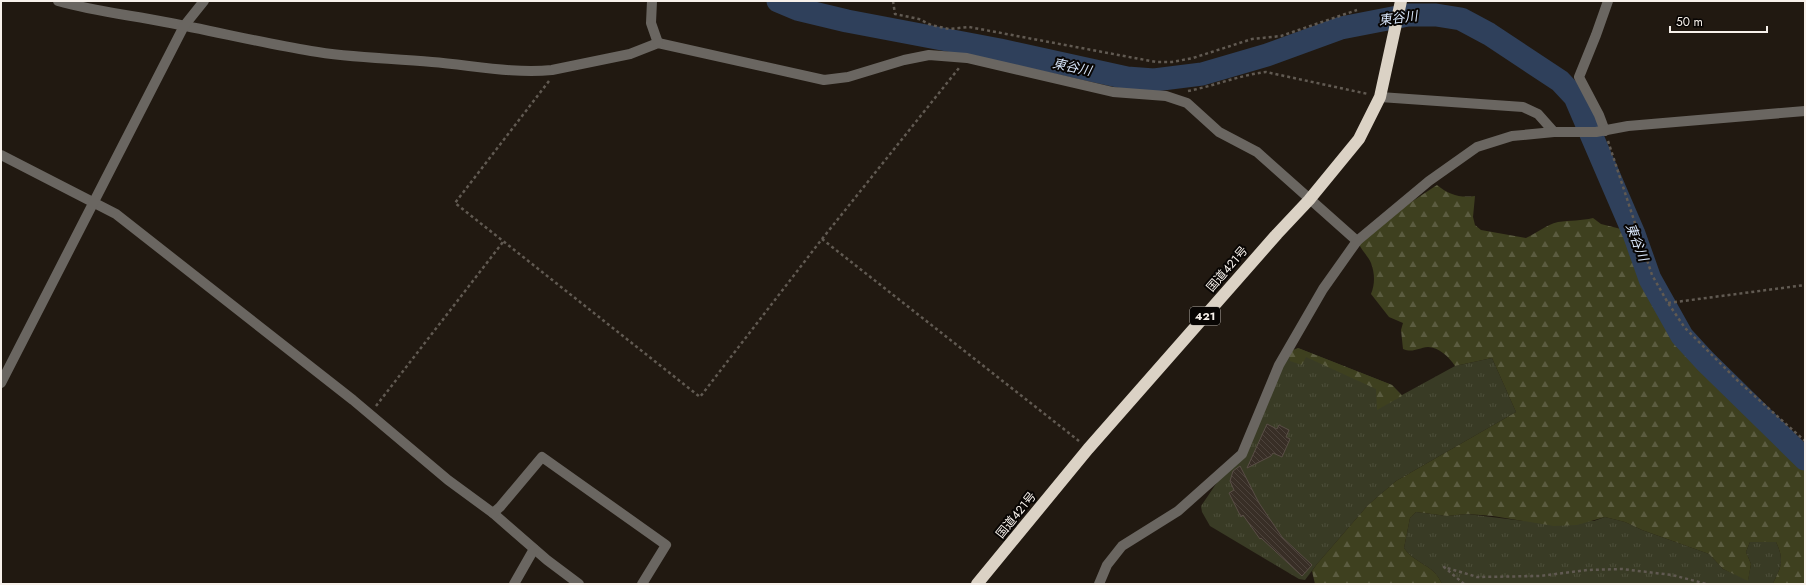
<svg xmlns="http://www.w3.org/2000/svg" width="1806" height="585" font-family="Jost,'Noto Sans JP',sans-serif">
<defs>
<pattern id="grass-tufts" width="24" height="20" patternUnits="userSpaceOnUse"><rect width="24" height="20" fill="#393b25"/><path d="M3 7l-1-3M5 7V3M7 7l1-3M15 17l-1-3M17 17v-4M19 17l1-3" fill="none" stroke="#4d4e3a"/></pattern>
<pattern id="forest-firs" width="22" height="20" patternUnits="userSpaceOnUse"><rect width="22" height="20" fill="#3e401f"/><path d="M5 1l3.5 6h-7zM16 11l3.5 6h-7z" fill="#5b5c40"/></pattern>
<pattern id="building-back-hatch" width="6" height="6" patternUnits="userSpaceOnUse"><rect width="6" height="6" fill="#382e26"/><path d="M-1 5l2 2M0 0l6 6M5-1l2 2" fill="none" stroke="#4c423b"/></pattern>
</defs>
<rect width="100%" height="100%" fill="#211911"/>
<g fill="url(#grass-tufts)">
<path d="M1298,348L1392,385L1402,395L1455,366L1492,358L1516,412L1396,481L1368,505L1317,564L1305,580L1299,579L1210,526L1202,512L1201,506C1211,492 1218,479 1230,467L1288,356Z"/>
<path d="M1416,512L1447,516L1467,514L1524,521H1594L1605,517L1625,522L1642,530L1709,554L1723,569L1748,580L1751,564L1746,552L1750,542H1776C1784,559 1782,566 1773,583L1775,584H1442C1434,564 1416,565 1404,548L1410,518Z"/>
</g>
<g fill="url(#forest-firs)">
<path d="M1437,185C1449,195 1460,198 1475,196L1473,217L1475,225L1481,230L1526,238C1537,233 1546,225 1558,222C1570,220 1582,221 1593,218L1601,224L1625,230L1653,294L1681,338L1700,362L1805,450V584L1773,583C1782,566 1784,559 1776,542H1750L1746,552L1751,564L1748,581L1723,569L1709,554L1642,530L1625,522L1605,517L1577,525L1554,526L1493,516L1467,514L1447,516L1416,512L1410,518L1404,548C1416,565 1434,564 1442,584H1315L1312,571L1317,564L1368,505L1396,481L1516,412L1492,358L1455,366C1449,357 1439,347 1428,347C1418,348 1413,353 1403,349L1401,330L1403,323L1389,317L1371,294C1375,284 1375,274 1371,263C1368,256 1362,251 1359,244L1399,210Z"/>
<path d="M1298,348L1392,385L1402,396L1377,410L1376,389L1306,357L1302,365L1290,361L1289,354L1293,350Z"/>
</g>
<g fill="none" stroke-linecap="round" stroke-linejoin="round">
<path stroke="#2f405b" stroke-width="23" d="M778,1L797,9L847,21L1000,50L1127,78L1154,80L1202,74L1267,55L1341,28L1408,15H1436L1461,19L1489,34L1560,81L1575,97L1634,234L1650,279L1682,336L1705,361L1805,459"/>
</g>
<g fill="url(#building-back-hatch)" stroke="#594e46">
<path d="M1267,424L1277,429L1279,425L1289,430L1286,437L1290,439L1282,457L1273,453L1271,456L1247,468Z"/>
<path d="M1240,466L1259,503L1282,537L1312,565L1302,576L1261,538L1260,539L1243,515L1241,517L1229,493L1234,490L1230,481L1233,471Z"/>
</g>
<g fill="none" stroke-linecap="round" stroke-linejoin="round">
<g stroke="#615a52" stroke-width="2.5" stroke-dasharray="3 3" stroke-linecap="butt">
<path d="M893,1L895,14L919,19L931,25L949,29L969,27L1156,62H1172L1193,58L1252,39L1281,36L1357,10"/>
<path d="M549,81L455,203L700,397L822,239L959,68"/>
<path d="M1188,91C1214,86 1240,75 1266,72L1368,94"/>
<path d="M1608,141L1652,275L1668,303L1685,328L1738,381L1805,441"/>
<path d="M822,239L1079,441"/>
<path d="M1668,303L1805,285"/>
<path d="M376,406L503,242"/>
<path d="M1464,584L1444,567L1477,577L1540,576L1587,570L1622,569L1672,575L1707,584"/>
</g>
<g stroke="#6a6661" stroke-width="10">
<path d="M58,1C93,11 129,15 165,22C214,31 262,43 311,51C351,58 391,58 432,62C471,65 513,74 552,70L630,54L658,43L824,80L848,77L904,60L929,55L967,58L1113,92L1166,96L1187,103L1219,132L1257,152L1357,241"/>
<path d="M652,1L651,23L658,43"/>
<path d="M1380,97L1523,107L1538,114L1554,132"/>
<path d="M1605,131L1599,115L1579,77L1596,35L1608,1"/>
<path d="M1,155L116,214L353,400L448,480L493,513L547,560L579,584"/>
<path d="M1,383L184,26L204,1"/>
<path d="M493,513L500,507L542,457L666,545L642,584"/>
<path d="M514,584L534,549"/>
<path d="M1099,584L1107,565L1122,546L1178,511L1242,454L1279,365L1323,289L1357,241L1429,181L1477,147L1512,136L1554,132H1596L1628,126L1805,111"/>
</g>
<path stroke="#dbd2c5" stroke-width="12" d="M977,584L1088,449L1277,234L1309,200L1359,139L1380,97L1401,1"/>
</g>
<g text-anchor="middle" dominant-baseline="central" stroke-width="4" stroke-linejoin="round" paint-order="stroke">
<rect fill="#080503" stroke="#afaaa5" stroke-width="1" x="1190" y="307" width="30" height="18" rx="3"/>
<g font-size="11" font-weight="bold" fill="#f7f1eb">
<text x="1205" y="316">421</text>
</g>
<g font-size="12" fill="#f7f1eb" stroke="#080503">
<text transform="translate(1227 269) rotate(-49)">国道421号</text>
<text transform="translate(1016 515) rotate(-51)">国道421号</text>
</g>
<g font-size="13" font-style="italic" fill="#d7e5fa" stroke="#080503">
<text transform="translate(1398 18) rotate(-7)">東谷川</text>
<text transform="translate(1072 67) rotate(12)">東谷川</text>
<text transform="translate(1637 242) rotate(69)">東谷川</text>
</g>
</g>
<rect width="1806" height="585" fill="none" stroke="#f7f1eb" stroke-width="4"/>
<path d="M1670 26v6h97v-6" fill="none" stroke="#f7f1eb" stroke-width="2"/>
<text x="1676" y="26" font-size="12" fill="#f7f1eb" stroke="#080503" stroke-width="3" paint-order="stroke">50 m</text>
</svg>
